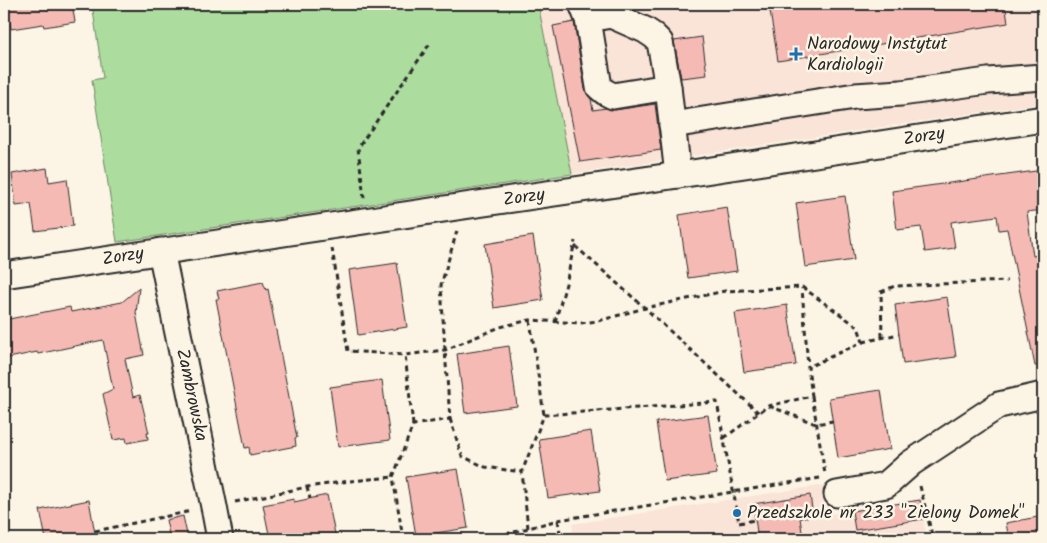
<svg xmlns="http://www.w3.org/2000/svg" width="1047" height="543" font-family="Kalam,sans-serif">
<rect width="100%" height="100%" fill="#fcf5e5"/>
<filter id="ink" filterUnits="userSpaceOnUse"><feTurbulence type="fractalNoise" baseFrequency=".02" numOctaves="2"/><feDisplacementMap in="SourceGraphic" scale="10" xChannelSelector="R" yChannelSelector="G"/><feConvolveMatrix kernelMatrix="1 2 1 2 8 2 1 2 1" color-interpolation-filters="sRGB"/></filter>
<g filter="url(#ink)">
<g fill="#fae3d7">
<path d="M538,4H1043V103L572,174Z"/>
<path d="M824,485L829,514L852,511L855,530L924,520L926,539H574L572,524Z"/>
</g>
<path fill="#acdd9e" stroke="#6c8464" d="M92,4H538L572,174L117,242L92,80L103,78Z"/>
<g fill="#f6bab5" stroke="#2b2b2b">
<path d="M7,4H72L75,22L44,27L43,24L11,29Z"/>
<path d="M779,4H1005L1008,23L778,61L769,5Z"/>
<path d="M574,22L585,89L591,99L593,110L606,108L615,110L655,104L661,150L580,162L553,26Z"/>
<path d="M702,37L707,75L681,78L674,41Z"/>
<path d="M47,168L49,182L67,179L73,226L35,231L31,204L16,206L12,174Z"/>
<path d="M1043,170V210L1027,212L1033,256L1043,254V365L1035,366L1007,229L999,230L997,216L951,222L955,248L925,252L921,227L897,230L892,191Z"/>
<path d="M845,196L854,260L805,267L796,203Z"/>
<path d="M727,207L737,271L688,278L679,215Z"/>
<path d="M533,236L543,300L494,308L485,244Z"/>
<path d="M397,263L407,327L358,335L349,270Z"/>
<path d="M263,282L266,290L268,289L297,438H295L296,446L250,455L249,447L245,448L216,299H219L217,291Z"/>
<path d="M139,288L136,313L144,355L125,359L133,397L140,395L149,433H147L148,439L127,443L126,438L113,440L103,394L113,389L103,340L38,354L37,352L4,359V320L70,307L71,312L122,302Z"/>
<path d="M947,297L956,357L903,364L895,305Z"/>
<path d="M787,305L796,365L744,372L735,313Z"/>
<path d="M509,346L517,406L465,413L457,354Z"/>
<path d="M382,380L390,440L338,447L330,387Z"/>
<path d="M881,390L890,449L838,458L829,398Z"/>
<path d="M708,415L717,474L665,481L656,422Z"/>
<path d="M591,431L600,491L548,498L539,439Z"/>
<path d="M458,469L468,528L416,536L406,477Z"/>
<path d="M327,495L336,539H270L263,505L294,499V502Z"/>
<path d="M810,495L813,516L800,518L803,539H758L753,504Z"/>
<path d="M89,500L96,539H46L40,510Z"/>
<path d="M920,500L924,519L855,530L852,511Z"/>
<path d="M183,516L188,539H170L166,520Z"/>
<path d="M1043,516V539H1009L1006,523Z"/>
</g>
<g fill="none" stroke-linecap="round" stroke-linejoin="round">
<g stroke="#2b2b2b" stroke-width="29">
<g id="minor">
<path d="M582,4L588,19L599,87L605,92L613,96L668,87"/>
<path d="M588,19L611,15L645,30L654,36L660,42L668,87L678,175"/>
<path d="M672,125L855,96L901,93L988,81L1043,77"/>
<path d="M161,251L214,507L220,539"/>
<path d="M4,275L464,206L692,173L1043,119"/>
<path d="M837,494L886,485L911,463L999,405L1043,395"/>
</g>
</g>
<g stroke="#2b2b2b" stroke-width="3" stroke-dasharray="5 4" stroke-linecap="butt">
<path d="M364,198L358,148L431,42"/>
<path d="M575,246L645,308L759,413"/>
<path d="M332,248L348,351L405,355"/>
<path d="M530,320L544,415"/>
<path d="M555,322L566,284L575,241"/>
<path d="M882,337L881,292L895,286L1007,281"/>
<path d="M863,342L899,334"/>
<path d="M812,396L825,474"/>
<path d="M769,406L816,424L833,421"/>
<path d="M450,419L462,456L485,467L522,472"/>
<path d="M413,425L405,355L445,350L500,327L530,320L580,323L598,321L645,308L725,291L802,287L858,327L863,342L808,367"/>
<path d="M724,438L768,406L812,396L808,367L802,288"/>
<path d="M920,486L933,539"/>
<path d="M307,487L310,499"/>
<path d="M235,502L307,487L350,481L393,477"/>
<path d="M558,520L561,539"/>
<path d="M528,528L522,472L544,415L717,402L739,523L755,520"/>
<path d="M95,531L192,511"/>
<path d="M403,539L393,477L413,425L450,419L445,350L441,285L457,231"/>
<path d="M488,539L558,520L820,478"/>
</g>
<use href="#minor" stroke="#fcf5e5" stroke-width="25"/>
</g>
</g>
<g fill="#1f6fb2" stroke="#fcf5e5" stroke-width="2">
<path d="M793.5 46.5h5v5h5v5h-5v5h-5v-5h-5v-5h5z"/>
<circle cx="737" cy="513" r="5"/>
</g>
<g text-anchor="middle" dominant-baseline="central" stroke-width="5" stroke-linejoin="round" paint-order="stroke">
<g font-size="18" fill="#2b2b2b" stroke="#fcf5e5" text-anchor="start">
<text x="807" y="44">Narodowy Instytut<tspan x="807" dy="21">Kardiologii</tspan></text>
<text x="747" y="513">Przedszkole nr 233 "Zielony Domek"</text>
</g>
<g font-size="18" fill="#2b2b2b" stroke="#fcf5e5">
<text transform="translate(924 137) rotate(-9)">Zorzy</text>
<text transform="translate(524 198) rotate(-8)">Zorzy</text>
<text transform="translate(123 257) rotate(-9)">Zorzy</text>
<text transform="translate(191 395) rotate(78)">Zambrowska</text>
</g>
</g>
<rect width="1047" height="543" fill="none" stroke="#fcf5e5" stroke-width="20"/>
<rect x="10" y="10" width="1027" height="523" fill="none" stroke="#2b2b2b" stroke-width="2" filter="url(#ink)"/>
</svg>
